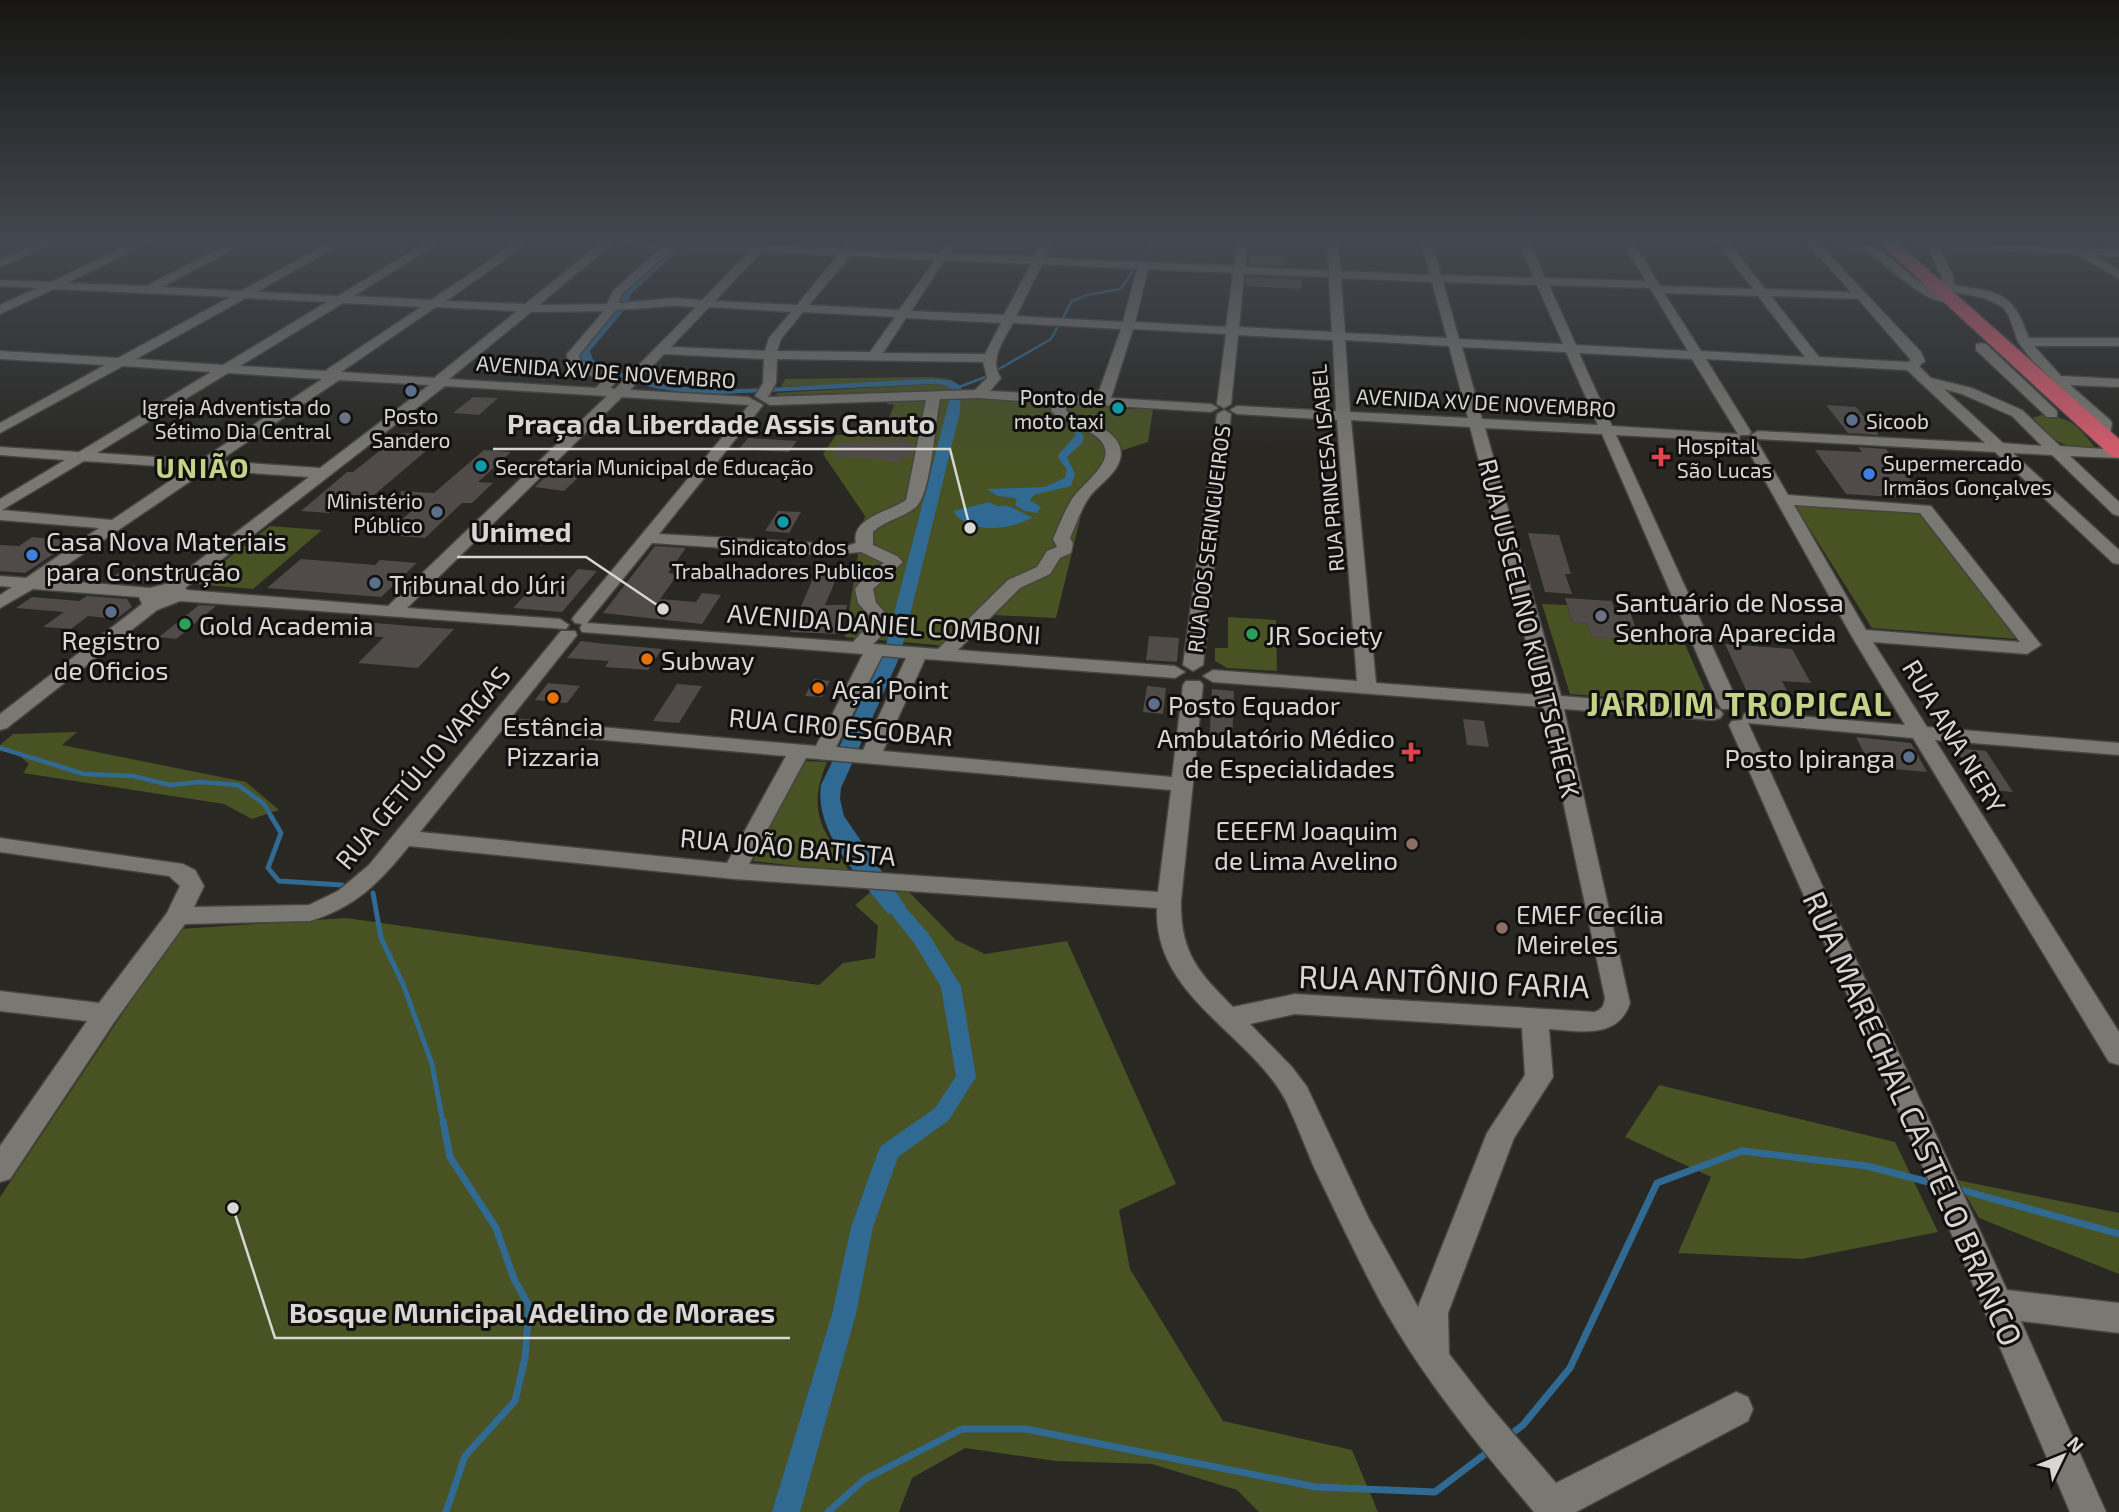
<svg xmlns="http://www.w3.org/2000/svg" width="2119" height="1512" font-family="'Exo 2',sans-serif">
<rect width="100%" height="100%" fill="#292823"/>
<g fill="#485223">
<path d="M931,377L953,379L781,387L785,379Z"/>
<path d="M932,384L945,385L952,390L778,395L776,393Z"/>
<path d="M974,399L1111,406V409H1153L1148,442L1120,451L1117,466L1084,503L1056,618L994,615L959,647L845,637L858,554L856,546L865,516L823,454L836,435H883L894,405L887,404L889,400Z"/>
<path d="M2041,415C2070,417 2076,424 2094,446L2090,449C2059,447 2053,440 2033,418Z"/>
<path d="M1794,504L1918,512L2017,639L1872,628Z"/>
<path d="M270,526L322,530L253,589L195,584Z"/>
<path d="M1542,604L1567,605L1572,622L1587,624L1592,637L1626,639L1621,625L1643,627L1645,631L1680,633L1710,701L1708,705L1570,694Z"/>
<path d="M1228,617L1276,620L1277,671L1227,668L1215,661V648H1228Z"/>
<path d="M77,732L62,745L246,782L279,810L252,819L224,804L23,773L29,764L17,754L0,751V745L13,734Z"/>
<path d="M803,761L827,762C806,813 823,829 850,872L753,861Z"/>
<path d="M872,891L909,892L956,940L985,954L1067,941L1176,1184L1119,1210L1130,1269L1223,1421L1352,1450L1378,1512H1259L1237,1490L1152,1464L1055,1461L965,1448L912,1478L899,1512H0V1197L179,929L346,918L819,985L843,963L875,958L878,926L855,905Z"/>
<path d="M1659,1085L1895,1142L1938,1232L1802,1259L1678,1253L1711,1177L1625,1137Z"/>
<path d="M1957,1180L2119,1213V1274L1979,1218Z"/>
</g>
<g fill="#306991">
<path d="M678,243H687L631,294L626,308L590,351L593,360C658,396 732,390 803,386C846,383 888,381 931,379L951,380L961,386L960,412L900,656L841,788L840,799L844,816L906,907L888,914C861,879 814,833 821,785L879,664L887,641L952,390L945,385L932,384L702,395L654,388L590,368L578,357L580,350L620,294Z"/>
<path d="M1062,421L1078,428L1084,437L1082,443L1067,457L1075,474L1071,486L1034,495L1030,500L1041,507L1037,513L1025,511L1015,505L1017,501L1015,498L998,496L986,489L1044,487L1065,478L1067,469L1060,461L1058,455L1076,435L1072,428Z"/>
<path d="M990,502C998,509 1003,504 1011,507C1019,510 1024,515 1033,517C1012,530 968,535 953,511Z"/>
</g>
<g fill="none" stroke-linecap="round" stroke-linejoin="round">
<g stroke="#306991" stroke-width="2.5">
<path d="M1140,263L1151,243"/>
<path d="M999,369L1051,339L1072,301L1087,295L1121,289L1135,267"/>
<path d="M959,387L988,376"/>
</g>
<path stroke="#306991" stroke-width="4.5" d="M0,748L84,774L133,776L170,785L200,782L238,785L264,804L272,818"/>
<g stroke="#306991" stroke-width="5">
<path d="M271,816L281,833L268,868L279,881L342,885"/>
<path d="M373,893L381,938L403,984L432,1064L443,1123"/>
</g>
<g stroke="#306991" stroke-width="7">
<path d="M443,1121L450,1157L496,1228L514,1279L529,1306L525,1358L515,1401L465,1456L446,1512"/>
<path d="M1958,1189L2119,1234"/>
<path d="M1510,1435L1523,1425L1570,1368L1657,1183L1742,1151L1867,1166L1932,1183"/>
<path d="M828,1512L865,1479L962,1429H1026L1316,1487L1435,1492L1489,1451"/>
</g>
<path fill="#306991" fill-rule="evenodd" d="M886,890L892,892L928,933L961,986L976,1077L949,1120L898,1157L873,1227L856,1314L800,1512H772L832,1314L851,1227L878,1152L881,1146L935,1108L956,1076L941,987L914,943L877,896L880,892Z"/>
</g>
<g fill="#504b48">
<path d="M1249,256L1286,258L1285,266L1248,265Z"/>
<path d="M1246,277L1302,279L1301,289L1246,286Z"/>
<path d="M473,397L498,398L479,415L453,413Z"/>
<path d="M1826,405L1856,407L1879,435L1848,433Z"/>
<path d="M402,433L424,434L412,445L432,446L368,500L347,498L329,513L301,511L347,472H353Z"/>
<path d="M748,438L797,441L789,452L739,449Z"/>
<path d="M906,440L908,443H915L913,451L910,457H904L898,463L875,458L833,457L839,442Z"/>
<path d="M1858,447L1886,449L1926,499L1846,494L1815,450L1862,452Z"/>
<path d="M484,450L511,452L478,482L493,483L472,503H462L425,538L385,535L419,504L400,502L401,491L434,493Z"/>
<path d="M557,465L588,468L564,491L535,487Z"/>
<path d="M778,511L801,512L789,533L765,531Z"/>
<path d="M1528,533L1559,535L1571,574H1565L1572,594L1545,592Z"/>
<path d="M32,537L73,541L25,573L0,571V545L19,546Z"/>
<path d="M655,546L686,548L668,573L678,574L660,599L696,602L702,593L721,595L702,624L603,613Z"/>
<path d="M301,559L375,565L380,560L417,563L381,597L267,588Z"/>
<path d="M129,565L181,569L158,583L106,582Z"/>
<path d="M578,569L597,571L562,612L513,608L531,589L559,591Z"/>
<path d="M817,569L840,570L825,605H847L839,634L790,632Z"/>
<path d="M87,596L127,599L132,607L116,619L88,616L71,629L43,627L64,612L16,608L32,597L79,601Z"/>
<path d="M1565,598L1612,601L1614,608L1629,609L1635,626L1621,625L1626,639L1592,637L1587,624L1572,622Z"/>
<path d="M199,605L216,606L176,639L159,637Z"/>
<path d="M339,620L423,627L454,629L418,668L358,663L384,637L323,636Z"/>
<path d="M1149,636L1179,638L1177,662L1146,660Z"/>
<path d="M581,641L596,643L662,649L648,670L605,667L609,661L567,658Z"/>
<path d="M1725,644L1792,649L1811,683L1782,681L1796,708L1753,705Z"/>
<path d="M814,679L830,681L822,697L805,696Z"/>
<path d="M548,683L580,686L567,703L535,700Z"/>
<path d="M677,684L702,686L679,723L653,721Z"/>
<path d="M1147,686L1166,688L1163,714L1143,712Z"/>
<path d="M1212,689L1234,691L1232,747L1209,745Z"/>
<path d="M1463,719L1484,721L1489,747L1467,745Z"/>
<path d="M1856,737L1911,743L1927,772L1871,767Z"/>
<path d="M1955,748L1986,751L2013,792L1981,789Z"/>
</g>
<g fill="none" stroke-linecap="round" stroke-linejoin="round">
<g stroke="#454440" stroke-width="3">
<g id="minor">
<path d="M39,243H54L0,267V260Z"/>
<path d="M133,243H148L67,283L146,286L232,243H246L162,287L241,291L328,243H342L257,292L338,296L425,243H438L354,296L431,300L515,243H528L446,301L525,304L601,243H613L539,305L607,304L613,291L662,247L634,246L629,243H768L767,246L844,249L849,243H857L855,250L939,253L948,245L953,248L950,254L1034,257L1041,243H1052L1045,258L1234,266L1237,243H1247L1245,267L1329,271L1328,243H1338L1340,271L1430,275L1422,243H1432L1441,275L1534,278L1519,243H1530L1545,278L1646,281L1623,243H1634L1660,286L1753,289L1718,243H1729L1765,289L1851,292L1807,243H1818L1921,352L1925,361L1919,366L1931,378L1972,388L2022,410L2060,446L2119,450V458L2070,456L2119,502V516L2113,514L2052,455L2013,453L2119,550V564L2113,563L1995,452L1758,439L1751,435L1758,431L1985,443L1907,370L1706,359L1751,432L1749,435H1740L1739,440L1734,441L1616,435L1739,705L1736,709H1722L1719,705L1602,434L1485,428L1561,696L1713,708L1720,710L1723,714L1720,718L1713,720L1564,709L1630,1003C1618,1040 1579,1031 1549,1029L1553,1077L1514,1138L1448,1313L1449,1354L1488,1404L1556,1483L1736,1392L1748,1397L1753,1409L1748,1421L1576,1512H1534C1478,1445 1424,1380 1381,1303C1357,1258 1335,1211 1313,1165C1304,1144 1296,1122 1286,1101C1250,1033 1153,996 1157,908L734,879L409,846C380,882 355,908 310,921L185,924L115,1021L10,1179L0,1182V1146L87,1021L0,1011V991L99,1003L167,913L180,886L169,876L0,852V838L183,864L195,870L204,886L194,907L309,905L338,891L369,865L561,631H575L577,635L510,719L816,746L863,654L582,632L580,628L582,624L575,623L572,619L575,615L749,405L622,397L407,608L560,619L569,625L566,629L180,601L157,610L7,728L0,730V714L142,604L139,597L33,589L0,608V595L12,587L0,586V576L26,578L99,528L0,520V499L65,460L0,455V447L79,452L211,372L123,366L0,433V423L105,365L0,359V351L118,358L230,297L54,289L0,314V305L37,288L0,286V280L51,282ZM674,248L750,251L702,300L674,298L619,303L622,294ZM761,252L838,255L797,305L715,301ZM850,256L935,260L899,310L809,305ZM945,260L1031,264L1004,315L911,311ZM1042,264L1137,269L1123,322L1016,316ZM1148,269L1233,273L1226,327L1135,322ZM1244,274L1329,277L1332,332L1239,327ZM1341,278L1432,282L1447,338L1345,333ZM1443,282L1537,285L1563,344L1459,339ZM1549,285L1650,288L1688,351L1576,345ZM1664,293L1758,296L1805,357L1701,351ZM1771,296L1858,299L1911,360L1908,362L1819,357ZM246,298L327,302L223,365L136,359ZM343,303L421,307L325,371L240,366ZM674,306L696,307L615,389L610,388L617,381L611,374L580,360L579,355L616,310ZM436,307L517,311L434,378L341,372ZM709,307L791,312L769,338L765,351L671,347ZM604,311L567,354L568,365L602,381L596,388L449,379L531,312ZM803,312L895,317L870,352L777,351L781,339ZM906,318L1001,323L985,354L883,353ZM1013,323L1121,329L1097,397L990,391L1001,378C988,360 1004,340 1013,323ZM1133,329L1226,334L1217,404L1224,408L1231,404L1238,335L1333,340L1336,411L1237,406L1230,410L1237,414L1337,420L1357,681L1213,670L1203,676L1213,682L1543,707L1605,998C1604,1006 1602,1009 1595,1012L1295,994L1233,1007C1198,972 1180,952 1181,901L1203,685L1200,681H1186L1183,685L1172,777L883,751L925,659L1175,678L1185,672L1175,666L958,650L1020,588L1050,574L1060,558L1071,553L1073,543L1070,538C1076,525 1080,511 1088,499C1095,488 1107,481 1114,471C1139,437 1090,421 1066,411L1067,403L1211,412L1218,408L1211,404L1111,398ZM1345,340L1449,346L1468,418L1350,412ZM1462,347L1566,352L1598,425L1482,419ZM1579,353L1692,359L1738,434L1612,426ZM664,354L764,359L763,383L755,396L770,405L926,400L906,500C891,511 850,518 856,543L850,545L659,534L763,405L748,397L630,390ZM777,359L983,362L987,378L975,390L768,397L776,383ZM228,373L322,379L201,460L97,453ZM339,380L429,385L320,468L219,461ZM445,386L607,396L388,606L187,590L185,588ZM1944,389L1962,394L2012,416L2042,446L2003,443ZM979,398L1053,403L1051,410C1060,423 1080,425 1093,434C1126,456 1085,480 1072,499C1064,512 1059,526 1053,539L1057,547L1047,551L1037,567L1008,580L938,649L873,644L884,633L891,619L876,603L873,589L903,562L897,556L873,545V532C885,520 903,518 916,507C931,495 935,422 940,399ZM1351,420L1470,427L1540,695L1376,683ZM84,461L189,468L112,520L2,510ZM207,470L309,477L169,583L150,588L46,579ZM652,543L828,555L861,552L884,563L866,575L855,589L858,603L873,620L853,642L587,623ZM882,656L906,658L863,750L836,747ZM501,731L786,756L727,863L420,832ZM806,758L1171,790L1158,892L749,864ZM1295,1014L1522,1028L1525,1075L1487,1133L1418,1307L1369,1219L1307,1087L1292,1067L1250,1024Z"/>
<path d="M1835,243C1849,243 1867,243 1879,251C1900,263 1912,281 1935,290L1942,285L1941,276L1926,243L2119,250V256L2094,255L2119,271V279L2077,254L1939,248L1953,276L1954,285C2001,293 2012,291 2029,338H2119V346H2034L2061,376L2119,379V387L2070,385L2110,420L2112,423L2109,440H2099L2098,424L2031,359L2018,342L2009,316L2003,307L1984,298L1949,291L1945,293L1955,299C1934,314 1888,265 1871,255C1861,249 1845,250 1835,243Z"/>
<path d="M1981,343L1986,344L2057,411V417H2047L1976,350V344Z"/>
<path d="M1224,410L1231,414L1203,665L1193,671L1183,665L1217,414Z"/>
<path d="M1751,439L1758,443L1788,495L1931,506L2041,645L2027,654L1873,642L1927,727L2119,743V755L1935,740L2119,1032V1065L2109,1062L1913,738L1748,723L2007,1290L2119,1303V1333L2021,1321L2106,1512H2070L1926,1174L1729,725L1732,721L1742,720L1744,714L1751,712L1905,725L1851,635L1744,443ZM1794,505L1920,513L2020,642L1866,630Z"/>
</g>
</g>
<g stroke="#454440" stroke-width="3">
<path id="highway" d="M1880,243H1898L2119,439V458L2111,456Z"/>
</g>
<use href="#minor" fill="#797872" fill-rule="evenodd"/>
<use href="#highway" fill="#d45b6c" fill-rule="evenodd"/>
</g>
<linearGradient id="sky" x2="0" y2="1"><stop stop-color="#171613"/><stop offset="0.53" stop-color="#434850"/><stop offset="1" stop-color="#434850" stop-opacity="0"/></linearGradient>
<rect width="2119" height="455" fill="url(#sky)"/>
<g fill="#5c6f8a" stroke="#11100e" stroke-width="2.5">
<circle cx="411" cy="391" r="7"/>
<circle cx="1852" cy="420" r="7"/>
<circle cx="437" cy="512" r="7"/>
<circle cx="375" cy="583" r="7"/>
<circle cx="111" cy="612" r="7"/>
<circle cx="1154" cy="704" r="7"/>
<circle cx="1909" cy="757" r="7"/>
</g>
<g fill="#0f9aa8" stroke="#11100e" stroke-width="2.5">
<circle cx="1118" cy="408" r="7"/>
<circle cx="481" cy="466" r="7"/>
<circle cx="783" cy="522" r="7"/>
</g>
<g fill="#6b7280" stroke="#11100e" stroke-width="2.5">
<circle cx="345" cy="418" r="7"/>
<circle cx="1601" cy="616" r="7"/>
</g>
<g fill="#e0444e" stroke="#11100e" stroke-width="2.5">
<path d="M1657.5 446.5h7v7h7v7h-7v7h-7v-7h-7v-7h7z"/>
<path d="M1407.5 741.5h7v7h7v7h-7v7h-7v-7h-7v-7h7z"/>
</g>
<g fill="#3f7fe0" stroke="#11100e" stroke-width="2.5">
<circle cx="1869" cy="474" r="7"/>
<circle cx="32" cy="555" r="7"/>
</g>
<g fill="#2e9e5b" stroke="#11100e" stroke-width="2.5">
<circle cx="185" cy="624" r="7"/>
<circle cx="1252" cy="634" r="7"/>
</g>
<g fill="#e8710a" stroke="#11100e" stroke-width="2.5">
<circle cx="647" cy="659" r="7"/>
<circle cx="818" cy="688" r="7"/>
<circle cx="553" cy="698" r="7"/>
</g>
<g fill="#8d6e63" stroke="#11100e" stroke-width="2.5">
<circle cx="1412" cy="844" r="7"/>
<circle cx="1502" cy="928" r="7"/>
</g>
<g text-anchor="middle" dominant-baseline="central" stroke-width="6" stroke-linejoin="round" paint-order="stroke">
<g font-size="21" fill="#d8d7d4" stroke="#11100e">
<text transform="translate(606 371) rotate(4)">AVENIDA XV DE NOVEMBRO</text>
<text transform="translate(1486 402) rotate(3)">AVENIDA XV DE NOVEMBRO</text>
<text transform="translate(1327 468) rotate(-95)">RUA PRINCESA ISABEL</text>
<text transform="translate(1208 539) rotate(-83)">RUA DOS SERINGUEIROS</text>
</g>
<g font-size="21" fill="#d8d7d4" stroke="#11100e" text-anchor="start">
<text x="1104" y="396" text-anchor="end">Ponto de<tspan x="1104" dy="24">moto taxi</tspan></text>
<text x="331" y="406" text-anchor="end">Igreja Adventista do<tspan x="331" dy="24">Sétimo Dia Central</tspan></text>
<text x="411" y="415" text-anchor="middle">Posto<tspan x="411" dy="24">Sandero</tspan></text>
<text x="1866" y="420">Sicoob</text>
<text x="1677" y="445">Hospital<tspan x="1677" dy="24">São Lucas</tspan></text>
<text x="1883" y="462">Supermercado<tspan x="1883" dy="24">Irmãos Gonçalves</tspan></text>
<text x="495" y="466">Secretaria Municipal de Educação</text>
<text x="423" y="500" text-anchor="end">Ministério<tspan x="423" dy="24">Público</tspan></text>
<text x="783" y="546" text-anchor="middle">Sindicato dos<tspan x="783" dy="24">Trabalhadores Publicos</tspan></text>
</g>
<g font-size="26" fill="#d8d7d4" stroke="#11100e" text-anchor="start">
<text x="46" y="540">Casa Nova Materiais<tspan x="46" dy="30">para Construção</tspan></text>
<text x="389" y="583">Tribunal do Júri</text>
<text x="1615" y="601">Santuário de Nossa<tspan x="1615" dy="30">Senhora Aparecida</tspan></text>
<text x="199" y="624">Gold Academia</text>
<text x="1266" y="634">JR Society</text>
<text x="111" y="639" text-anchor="middle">Registro<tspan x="111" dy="30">de Oficios</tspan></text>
<text x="661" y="659">Subway</text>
<text x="832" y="688">Açaí Point</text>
<text x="1168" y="704">Posto Equador</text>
<text x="553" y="725" text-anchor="middle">Estância<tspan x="553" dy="30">Pizzaria</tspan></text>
<text x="1395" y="737" text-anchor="end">Ambulatório Médico<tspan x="1395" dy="30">de Especialidades</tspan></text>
<text x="1895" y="757" text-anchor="end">Posto Ipiranga</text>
<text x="1398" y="829" text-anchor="end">EEEFM Joaquim<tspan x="1398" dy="30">de Lima Avelino</tspan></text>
<text x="1516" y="913">EMEF Cecília<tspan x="1516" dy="30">Meireles</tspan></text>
</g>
<g font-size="26" fill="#d8d7d4" stroke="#11100e">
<text transform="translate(884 623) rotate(4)">AVENIDA DANIEL COMBONI</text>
<text transform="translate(1530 628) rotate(76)">RUA JUSCELINO KUBITSCHECK</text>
<text transform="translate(841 726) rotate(5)">RUA CIRO ESCOBAR</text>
<text transform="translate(1955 736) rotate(59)">RUA ANA NERY</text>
<text transform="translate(422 767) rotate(-50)">RUA GETÚLIO VARGAS</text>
<text transform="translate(788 846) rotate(5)">RUA JOÃO BATISTA</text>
</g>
<g font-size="28" font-weight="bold" letter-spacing="2" fill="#c3d388" stroke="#11100e">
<text x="203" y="467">UNIÃO</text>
</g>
<g font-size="32" fill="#d8d7d4" stroke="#11100e">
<text transform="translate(1444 980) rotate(2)">RUA ANTÔNIO FARIA</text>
<text transform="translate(1914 1118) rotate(66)">RUA MARECHAL CASTELO BRANCO</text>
</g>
<g font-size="33" font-weight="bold" letter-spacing="2" fill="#c3d388" stroke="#11100e">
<text x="1740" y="703">JARDIM TROPICAL</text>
</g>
</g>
<path fill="none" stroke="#d8d7d4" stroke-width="2.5" d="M970 528L950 449H493M663 609L586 557H457M233 1208L275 1338H790"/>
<g fill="#d8d7d4" stroke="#11100e" stroke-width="2.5">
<circle cx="970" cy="528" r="7"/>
<circle cx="663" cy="609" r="7"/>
<circle cx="233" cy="1208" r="7"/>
</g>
<g font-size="28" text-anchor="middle" font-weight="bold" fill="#d8d7d4" stroke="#11100e" stroke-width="6" stroke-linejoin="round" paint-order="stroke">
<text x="721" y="434">Praça da Liberdade Assis Canuto</text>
<text x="521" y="542">Unimed</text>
<text x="532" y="1323">Bosque Municipal Adelino de Moraes</text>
</g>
<g transform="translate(2063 1456) rotate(47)" stroke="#11100e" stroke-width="5" paint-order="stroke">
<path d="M0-5L12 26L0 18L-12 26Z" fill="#d8d7d4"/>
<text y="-10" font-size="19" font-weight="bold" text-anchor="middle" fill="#d8d7d4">N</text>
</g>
</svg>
